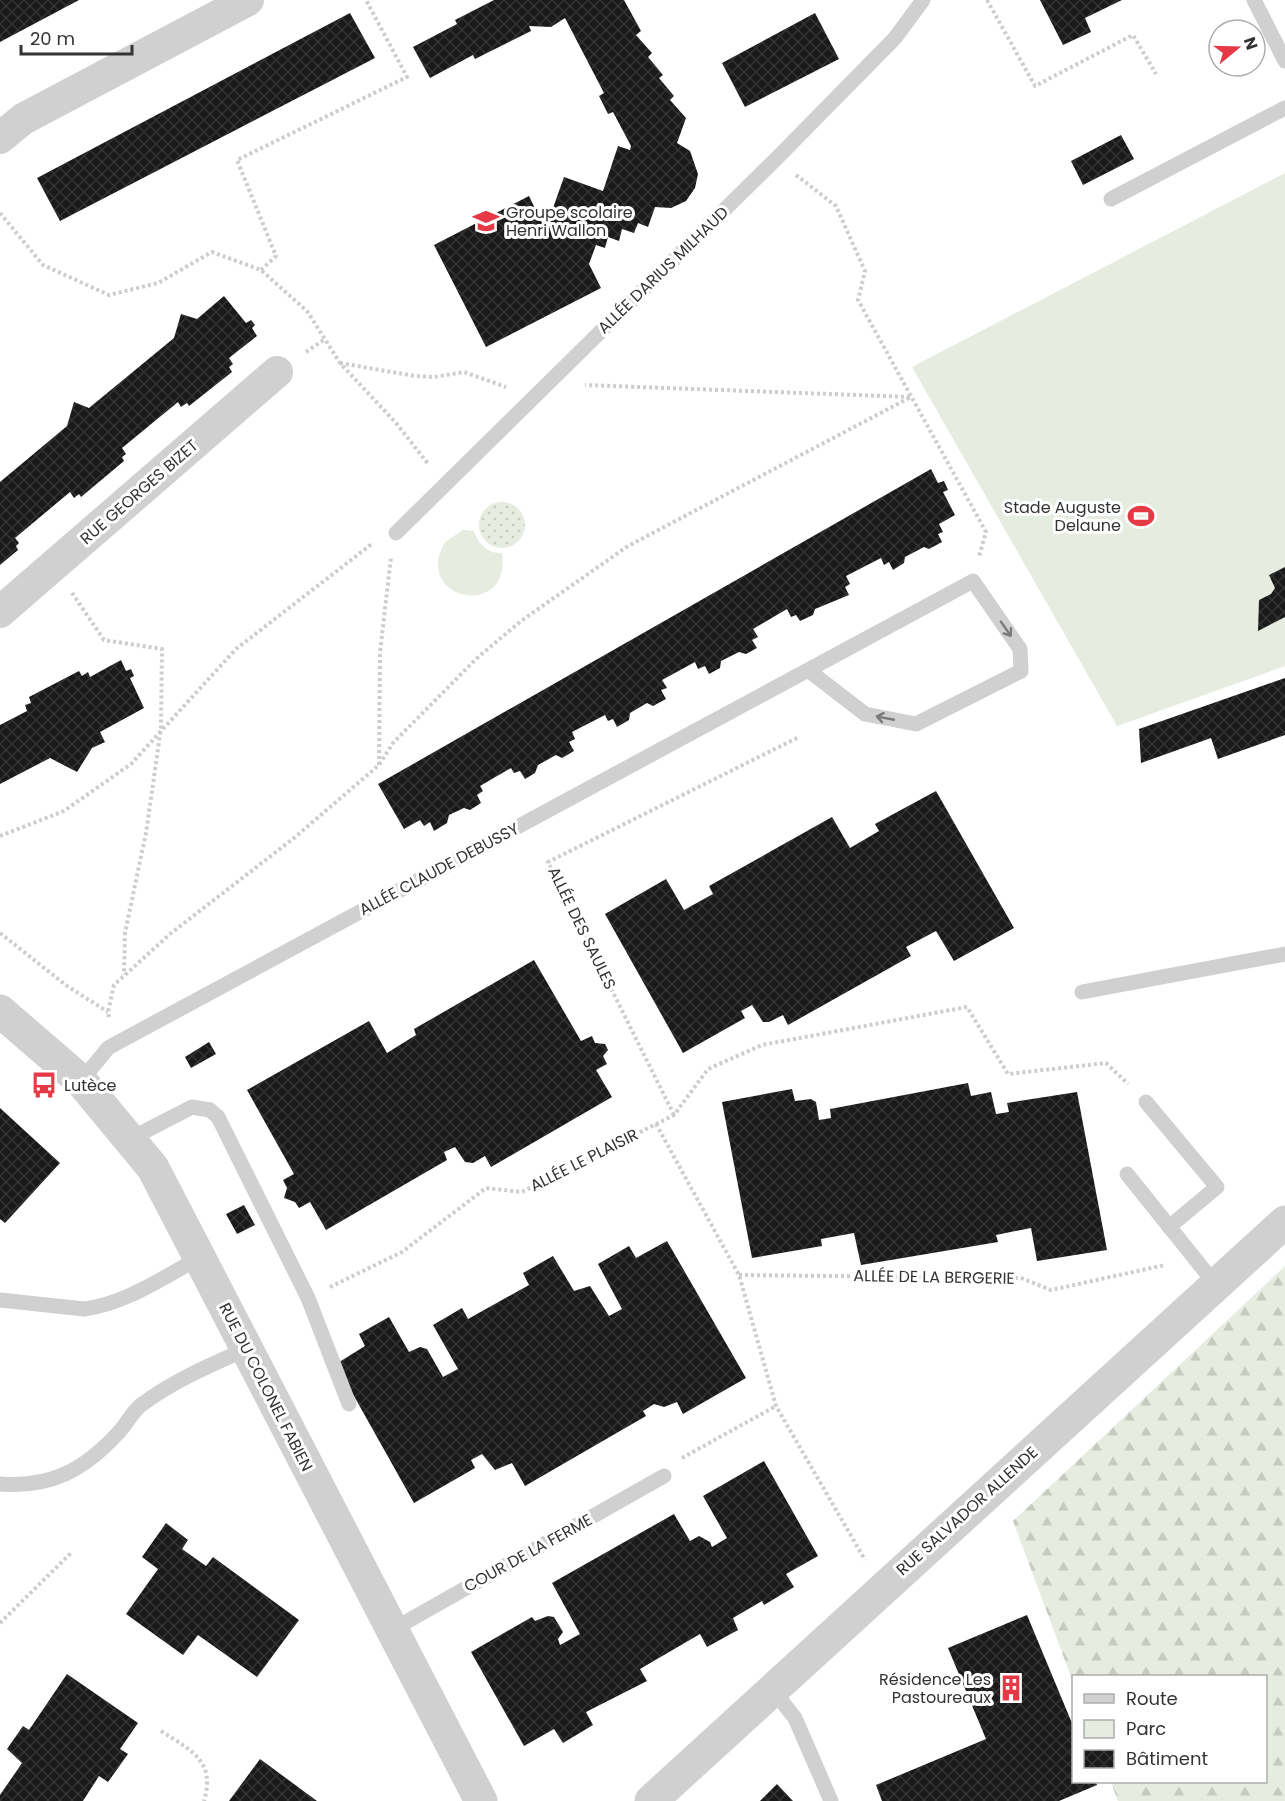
<svg xmlns="http://www.w3.org/2000/svg" width="1285" height="1801" font-family="Poppins,sans-serif">
<defs>
<pattern id="grass-dots" width="8" height="8" patternUnits="userSpaceOnUse" patternTransform="scale(1.5)"><rect width="8" height="8" fill="#e6ecdf"/><path d="M2 2h.1M6 6h.1" fill="none" stroke="#c6cbc0" stroke-width="1.8" stroke-linecap="round"/></pattern>
<pattern id="forest-firs" width="22" height="20" patternUnits="userSpaceOnUse" patternTransform="scale(1.5)"><rect width="22" height="20" fill="#e6ecdf"/><path d="M5 1l3.5 6h-7zM16 11l3.5 6h-7z" fill="#c6cbc0"/></pattern>
<pattern id="building-cross-hatch" width="8" height="8" patternUnits="userSpaceOnUse" patternTransform="scale(1.5)"><rect width="8" height="8" fill="#1a1a1a"/><path d="M0 0l8 8M0 8l8-8" fill="none" stroke="#333"/></pattern>
</defs>
<rect width="100%" height="100%" fill="#fff"/>
<circle fill="url(#grass-dots)" cx="502" cy="525" r="23"/>
<path fill="url(#forest-firs)" d="M1285,1266V1801H1118L1111,1782H1266V1676H1074L1073,1682L1013,1521Z"/>
<g fill="#e6ecdf">
<path d="M1285,173V666L1117,726L912,367Z"/>
<path d="M463,530L474,531C478,544 488,554 502,553C512,621 411,600 445,542Z"/>
</g>
<g fill="url(#building-cross-hatch)">
<path d="M0,0H79L0,42Z"/>
<path d="M494,0H624L641,31L636,35L652,53L648,57L663,75L659,78L674,96L670,100L686,118L677,143L690,151L698,174L695,188L686,201L671,208L655,207L648,227L638,223L634,233L622,229L619,241L608,237L605,248L596,245L589,264L601,288L486,347L434,245L529,196L543,225L548,222L564,177L603,191L618,146L630,150L631,146L613,112L608,114L599,96L604,93L565,18L551,27L529,26L531,31L475,59L473,55L430,78L413,47L457,24L455,20Z"/>
<path d="M1040,0H1122L1085,18L1091,32L1063,45Z"/>
<path d="M350,13L375,58L60,221L37,178Z"/>
<path d="M815,13L839,59L745,107L722,63Z"/>
<path d="M1121,135L1134,159L1083,185L1071,161Z"/>
<path d="M224,296L246,323L251,320L255,325L252,328L257,336L229,358L233,364L229,367L232,372L189,406L187,403L181,407L178,402L122,448L126,454L122,457L124,461L81,497L79,494L74,498L70,492L15,538L19,543L16,546L18,550L0,565V482L67,426L74,402L89,408L174,338L181,314L197,319Z"/>
<path d="M931,469L938,483L944,481L948,490L943,492L955,515L939,524L943,532L938,534L942,542L929,549L924,547L905,557L904,563L893,570L889,562L884,565L881,558L846,576L850,584L845,587L849,595L815,609L813,615L800,621L796,615L791,617L787,609L753,629L758,637L752,640L757,648L746,654L739,652L721,661L720,668L709,674L705,666L698,669L695,662L662,680L667,688L661,690L666,699L653,706L647,703L630,713L629,720L617,727L613,719L608,721L605,715L572,732L575,739L569,742L574,751L562,758L556,755L538,765L535,773L525,779L520,771L514,773L511,768L480,786L483,791L477,795L481,803L470,810L464,808L449,815L447,823L434,831L430,822L424,826L420,820L404,829L378,784Z"/>
<path d="M1285,567V617L1258,631L1259,600L1271,594L1275,588L1269,575Z"/>
<path d="M121,660L126,671L131,669L134,676L130,678L144,708L100,732L105,742L92,748L77,772L50,758L0,784V725L27,711L25,705L31,703L29,697L79,671L82,676L88,672L90,677Z"/>
<path d="M1285,678V735L1218,759L1211,738L1141,763L1139,729Z"/>
<path d="M936,791L1014,928L954,961L936,931L906,947L911,956L788,1025L783,1015L769,1022H763L752,1005L741,1011L745,1018L683,1053L605,914L666,879L684,910L713,894L709,886L832,817L850,848L879,831L875,824Z"/>
<path d="M534,960L581,1041L592,1036L595,1043L605,1044L608,1050L603,1056L607,1064L596,1070L612,1097L491,1167L485,1156L473,1163L465,1162L455,1147L444,1152L447,1160L326,1230L310,1202L299,1208L295,1202L284,1198L287,1188L283,1180L294,1174L247,1090L369,1021L387,1053L416,1035L414,1029Z"/>
<path d="M209,1042L216,1054L191,1068L185,1057Z"/>
<path d="M968,1083L971,1096L991,1092L996,1114L1009,1112L1007,1103L1077,1092L1107,1250L1037,1261L1031,1228L996,1235L998,1242L861,1265L854,1233L821,1239L822,1246L752,1258L722,1102L792,1089L795,1101L811,1099L816,1102L819,1120L831,1118L830,1109Z"/>
<path d="M0,1108L60,1163L5,1223L0,1219Z"/>
<path d="M244,1205L255,1225L237,1234L226,1214Z"/>
<path d="M667,1241L746,1378L683,1414L677,1402L664,1407L654,1404L643,1411L646,1416L525,1486L512,1463L495,1470L482,1454L471,1460L475,1468L414,1503L336,1364L365,1346L359,1334L389,1317L409,1352L420,1347L427,1349L443,1377L458,1369L433,1325L462,1308L468,1319L529,1285L523,1273L553,1256L574,1291L590,1286L609,1316L622,1309L598,1264L629,1246L636,1258Z"/>
<path d="M764,1461L818,1556L786,1574L794,1587L764,1605L762,1601L733,1618L738,1630L707,1647L700,1634L640,1669L647,1681L586,1712L593,1725L563,1743L554,1729L524,1746L471,1652L532,1617L535,1621L548,1616L554,1617L563,1632L558,1639L560,1645L580,1634L552,1583L674,1514L690,1541L699,1536L710,1542L712,1547L727,1538L703,1496Z"/>
<path d="M166,1523L188,1540L182,1549L206,1566L213,1557L299,1620L257,1677L198,1635L183,1655L126,1614L158,1569L142,1557Z"/>
<path d="M1027,1615L1074,1728V1782H1096L1097,1785L1059,1801H882L876,1785L986,1739L948,1648Z"/>
<path d="M67,1674L138,1723L120,1749L128,1754L108,1782L99,1776L83,1801H0V1795L22,1763L7,1749L23,1726L29,1730Z"/>
<path d="M260,1759L317,1801H229Z"/>
<path d="M777,1784L793,1801H760Z"/>
</g>
<g fill="none" stroke-linecap="round" stroke-linejoin="round">
<g stroke="#cdcdcd" stroke-width="4" stroke-dasharray="3 3" stroke-linecap="butt">
<path d="M987,0L1035,86L1133,35L1156,74"/>
<path d="M796,175L836,206L865,271L858,300L986,532L979,557"/>
<path d="M0,213L43,265L109,295L158,283L212,252L261,270L307,311L340,363L396,423L429,465"/>
<path d="M261,270L276,256L237,160L407,77L366,0"/>
<path d="M306,352L325,339"/>
<path d="M340,363L415,376L434,377L464,372L506,387"/>
<path d="M72,593L104,640L162,649L161,728L146,833L125,933L124,975"/>
<path d="M379,765L380,653L391,557"/>
<path d="M0,836L64,811L131,764L236,649L373,543"/>
<path d="M0,933L67,986L108,1012"/>
<path d="M109,1017L108,1012L114,985L170,934L294,838L379,765L393,743L476,659L521,621L628,546L911,397L585,385"/>
<path d="M674,1115L548,862L799,737"/>
<path d="M656,1124L739,1275L776,1406L865,1560"/>
<path d="M739,1275L1021,1278L1051,1290L1165,1265"/>
<path d="M330,1287L402,1252L486,1188L522,1192L674,1115L708,1069L762,1045L967,1007L1008,1074L1106,1063L1128,1084"/>
<path d="M682,1458L776,1406"/>
<path d="M0,1623L72,1552"/>
<path d="M161,1731C191,1750 216,1761 204,1801"/>
</g>
<g stroke="#d0d0d0" stroke-width="15">
<path d="M1254,0L1285,61"/>
<path d="M1111,199L1285,108"/>
<path d="M396,533L776,159L895,38L923,0"/>
<path d="M1082,992L1285,954"/>
<path d="M81,1081L108,1048L117,1043L973,581L1020,649L1021,671L916,724L865,714L808,670"/>
<path d="M1146,1102L1217,1187L1169,1227"/>
<path d="M130,1139L192,1107L210,1110L218,1117L308,1298L349,1404"/>
<path d="M1127,1174L1216,1285"/>
<path d="M0,1300L84,1309C125,1304 164,1277 199,1258"/>
<path d="M0,1484C51,1488 84,1470 118,1433C126,1425 132,1412 141,1405C173,1381 210,1365 247,1349"/>
<path d="M392,1630L664,1476"/>
<path d="M773,1690L795,1718L831,1801"/>
</g>
<g stroke="#d0d0d0" stroke-width="32">
<path d="M0,138L23,119L248,0"/>
<path d="M0,612L277,372"/>
</g>
<g stroke="#d0d0d0" stroke-width="33">
<path d="M0,1011L81,1081L153,1168L481,1801"/>
<path d="M651,1801L1285,1222"/>
</g>
</g>
<defs><path id="oneway-shaft" d="M-6 0H5M1.5-3L5.5 0L1.5 3" fill="none" stroke-width="1.6" stroke-linecap="round" stroke-linejoin="round" transform="scale(1.5)"/></defs>
<g stroke="#7a7a7a">
<use href="#oneway-shaft" transform="translate(1006 629) rotate(55)"/>
<use href="#oneway-shaft" transform="translate(885 718) rotate(-169)"/>
</g>
<defs>
<g id="school-bare" transform="scale(2.07)"><path d="M0-5L7-2L0 1L-7-2ZM-4 1L0 2.5L4 1V4Q0 6-4 4Z" fill="#e63946" stroke="#fff" stroke-width="2.5" paint-order="stroke"/></g>
<g id="stadium-bare" transform="scale(2.07)"><path d="M0-5a6.5 5 0 1 0 0 10a6.5 5 0 1 0 0-10ZM-3.5-1.8h7v3.6h-7Z" fill="#e63946" stroke="#fff" stroke-width="2.5" paint-order="stroke"/></g>
<g id="bus-bare" transform="scale(2.07)"><path d="M-5-6H5V4H4V6H2V4H-2V6H-4V4H-5ZM-3.5-4V0h7V-4ZM-3.5 1.2v1.5H-2V1.2ZM2 1.2v1.5H3.5V1.2Z" fill="#e63946" stroke="#fff" stroke-width="2.5" paint-order="stroke"/></g>
<g id="building-bare" transform="scale(2.07)"><path d="M-4-6H4V6H1V3H-1V6H-4ZM-2.5-4.3h1.7v1.8h-1.7ZM.8-4.3h1.7v1.8H.8ZM-2.5-1h1.7V.8h-1.7ZM.8-1h1.7V.8H.8Z" fill="#e63946" stroke="#fff" stroke-width="2.5" paint-order="stroke"/></g>
</defs>
<g fill-rule="evenodd">
<use href="#school-bare" x="486" y="221"/>
<use href="#stadium-bare" x="1141" y="516"/>
<use href="#bus-bare" x="44" y="1085"/>
<use href="#building-bare" x="1011" y="1688"/>
</g>
<g text-anchor="middle" dominant-baseline="central" stroke-width="6" stroke-linejoin="round" paint-order="stroke">
<g font-size="16" fill="#333" stroke="#fff" text-anchor="start">
<text x="506" y="212">Groupe scolaire<tspan x="506" dy="18">Henri Wallon</tspan></text>
<text x="1121" y="507" text-anchor="end">Stade Auguste<tspan x="1121" dy="18">Delaune</tspan></text>
<text x="64" y="1085">Lutèce</text>
<text x="991" y="1679" text-anchor="end">Résidence Les<tspan x="991" dy="18">Pastoureaux</tspan></text>
</g>
<g font-size="16" fill="#333" stroke="#fff">
<text transform="translate(663 270) rotate(-44)">ALLÉE DARIUS MILHAUD</text>
<text transform="translate(139 492) rotate(-41)">RUE GEORGES BIZET</text>
<text transform="translate(439 869) rotate(-28)">ALLÉE CLAUDE DEBUSSY</text>
<text transform="translate(582 928) rotate(64)">ALLÉE DES SAULES</text>
<text transform="translate(584 1160) rotate(-27)">ALLÉE LE PLAISIR</text>
<text transform="translate(934 1277) rotate(1)">ALLÉE DE LA BERGERIE</text>
<text transform="translate(266 1387) rotate(63)">RUE DU COLONEL FABIEN</text>
<text transform="translate(967 1511) rotate(-42)">RUE SALVADOR ALLENDE</text>
<text transform="translate(528 1553) rotate(-29)">COUR DE LA FERME</text>
</g>
</g>
<rect x="1072" y="1675" width="195" height="108" fill="#ffffff" stroke="#adadad" stroke-width="1.5"/>
<rect x="1084" y="1694" width="30" height="9" fill="#d0d0d0" stroke="#adadad" stroke-width="1.5"/>
<text x="1126" y="1705" font-size="18" fill="#333333">Route</text>
<rect x="1084" y="1720" width="30" height="18" fill="#e6ecdf" stroke="#adadad" stroke-width="1.5"/>
<text x="1126" y="1735" font-size="18" fill="#333333">Parc</text>
<rect x="1084" y="1750" width="30" height="18" fill="url(#building-cross-hatch)" stroke="#adadad" stroke-width="1.5"/>
<text x="1126" y="1765" font-size="18" fill="#333333">Bâtiment</text>
<g transform="translate(1237 48) rotate(71)"><circle r="28" fill="#ffffff" stroke="#adadad" stroke-width="1.5"/>
<path d="M0-4.5L10 22L0 15L-10 22Z" fill="#e63946"/>
<text y="-9" font-size="16" font-weight="bold" text-anchor="middle" fill="#333333">N</text>
</g>
<path d="M21 45v9h111v-9" fill="none" stroke="#333333" stroke-width="3"/>
<text x="30" y="45" font-size="18" fill="#333333" stroke="#ffffff" stroke-width="4.5" paint-order="stroke">20 m</text>
</svg>
